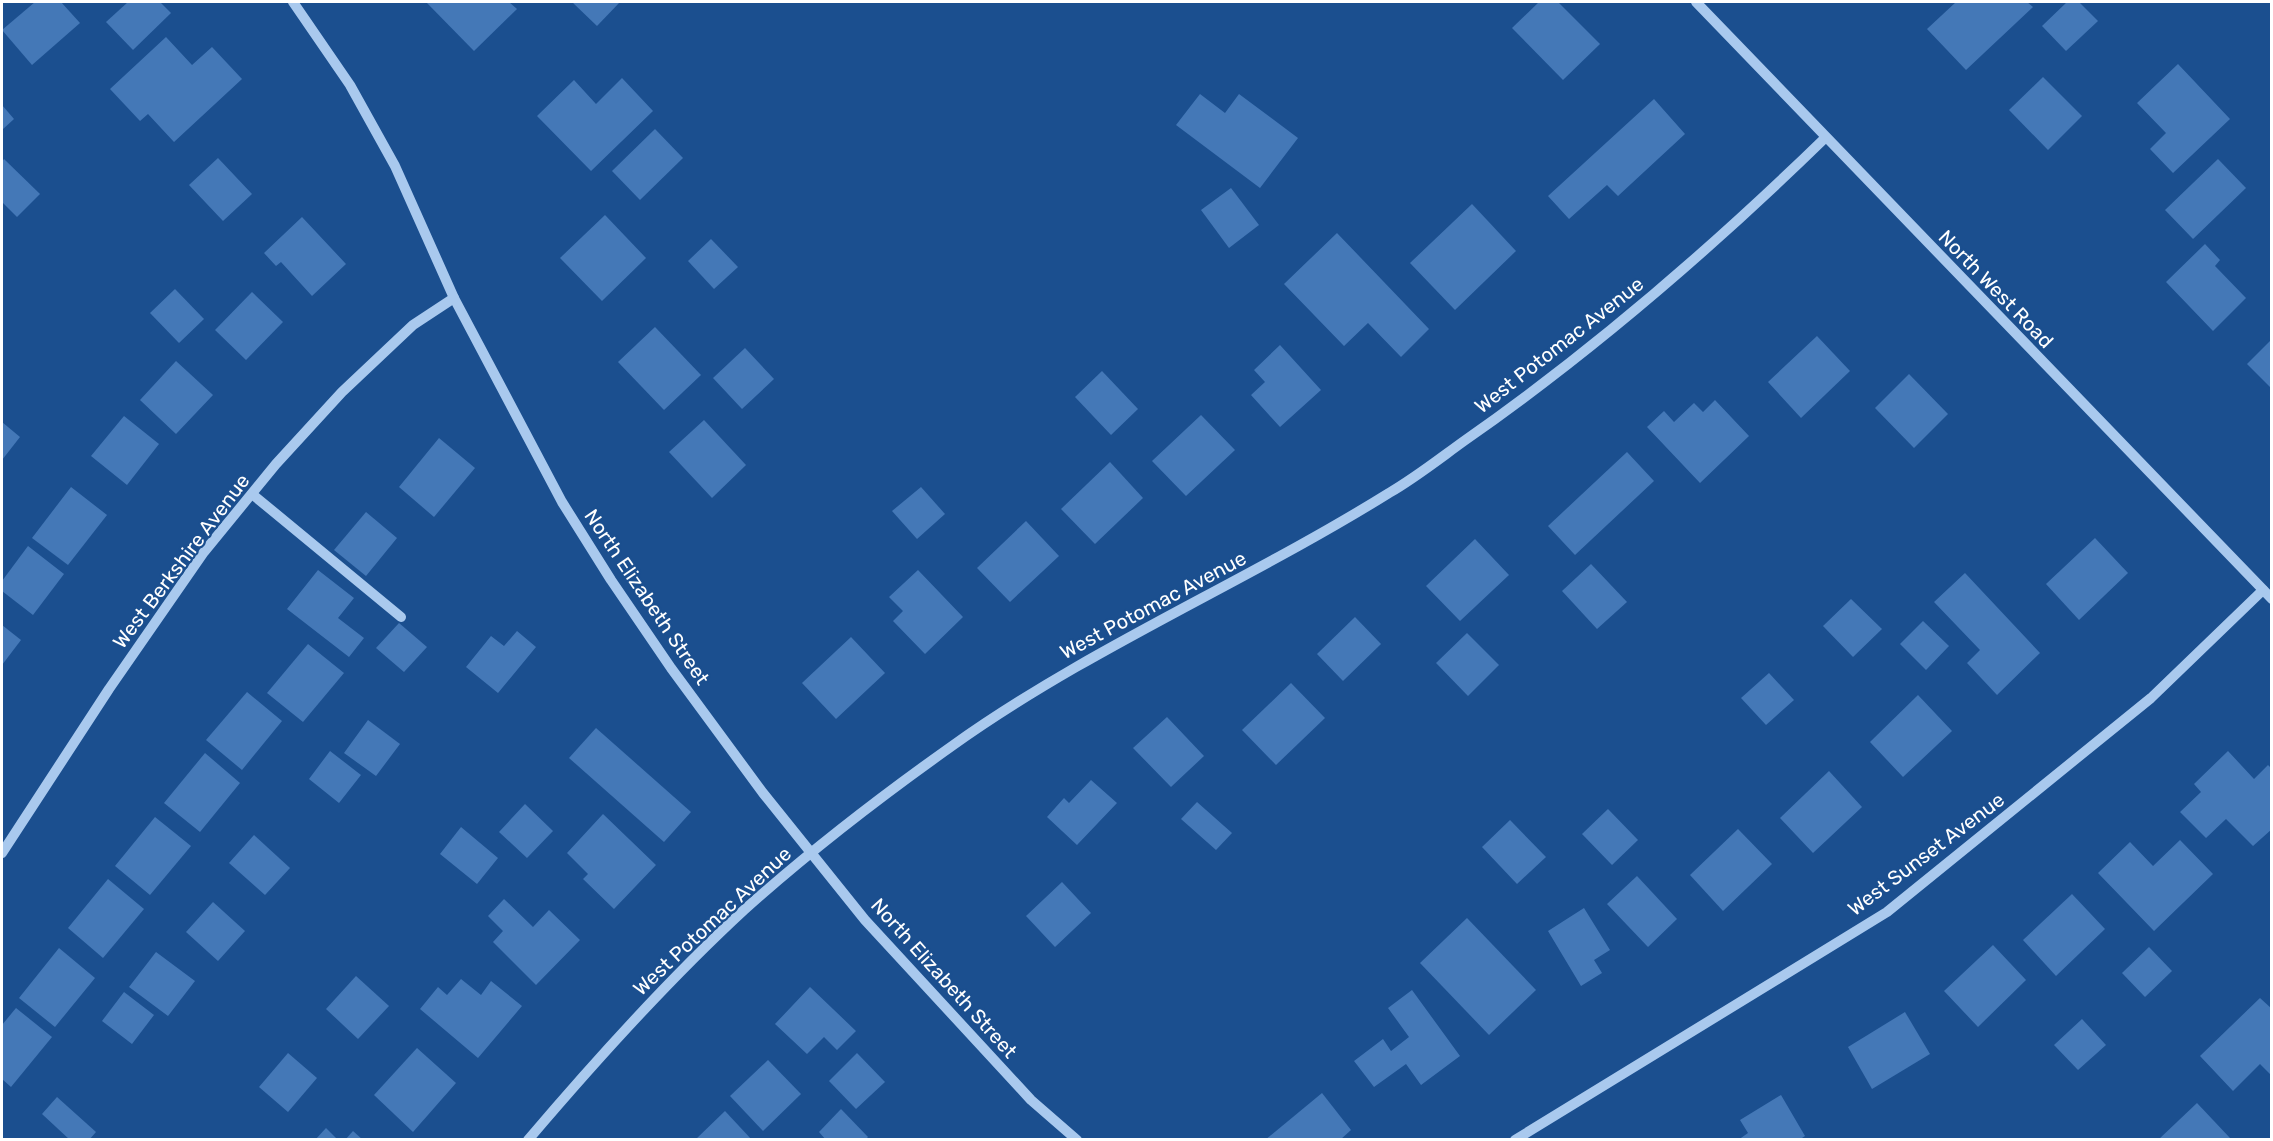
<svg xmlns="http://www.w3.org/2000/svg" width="2273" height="1141" font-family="Rubik,sans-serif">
<rect width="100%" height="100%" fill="#1b4f8f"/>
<g fill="#4478b7">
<path d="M35,2H61L80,23L32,65L2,30Z"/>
<path d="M128,2H160L171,13L133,50L106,22Z"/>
<path d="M426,2H509L517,9L474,51Z"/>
<path d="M572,2H620L597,26Z"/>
<path d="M1539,2H1558L1600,44L1563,80L1512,28Z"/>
<path d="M1956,2H2027L2033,7L1966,70L1927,29Z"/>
<path d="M2067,2H2079L2098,21L2066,51L2042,26Z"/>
<path d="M166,37L192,65L212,47L242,79L174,142L148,114L140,121L110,89Z"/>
<path d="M2178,64L2230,119L2173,173L2150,149L2166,133L2137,103Z"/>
<path d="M2043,77L2082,116L2048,150L2009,110Z"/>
<path d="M622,78L653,111L591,171L537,116L574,80L596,104Z"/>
<path d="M1200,94L1225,113L1239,94L1298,138L1260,188L1176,125Z"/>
<path d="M1654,99L1685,134L1618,196L1607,185L1569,219L1548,196Z"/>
<path d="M2,105L14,119L2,130Z"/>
<path d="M655,129L683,158L640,200L612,171Z"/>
<path d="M218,158L252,194L223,221L189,185Z"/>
<path d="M4,159L40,194L17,217L2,202V162Z"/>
<path d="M2218,159L2246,188L2193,239L2165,210Z"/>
<path d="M1231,188L1259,225L1229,248L1201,210Z"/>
<path d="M1472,204L1516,251L1455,310L1410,263Z"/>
<path d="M605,215L646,258L602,301L560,258Z"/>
<path d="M302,217L346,264L312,296L281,262L276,266L264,253Z"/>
<path d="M1337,233L1429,329L1401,357L1368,323L1344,346L1284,284Z"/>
<path d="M711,239L738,267L714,289L688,261Z"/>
<path d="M2205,244L2220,260L2215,266L2246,298L2213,331L2166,282Z"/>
<path d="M175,289L204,319L179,343L150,313Z"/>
<path d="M252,292L283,322L246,360L215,330Z"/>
<path d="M655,327L701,375L664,410L618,362Z"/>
<path d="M1817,336L1850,371L1801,418L1768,382Z"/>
<path d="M2272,339V389L2247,364Z"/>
<path d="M1280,345L1321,390L1280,427L1251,395L1265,382L1254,370Z"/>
<path d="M745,348L774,379L742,409L713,378Z"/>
<path d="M176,361L213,395L176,434L140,400Z"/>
<path d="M1102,371L1138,409L1111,435L1075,397Z"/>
<path d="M1909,374L1948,414L1914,448L1875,408Z"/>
<path d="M1715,400L1749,436L1700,483L1647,427L1664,411L1674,422L1694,403L1703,412Z"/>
<path d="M1201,415L1235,450L1186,496L1152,461Z"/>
<path d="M124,416L159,444L127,485L91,456Z"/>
<path d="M704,420L746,465L712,498L669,452Z"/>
<path d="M2,422L20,437L2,460Z"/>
<path d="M439,438L475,468L434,517L399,487Z"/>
<path d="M1627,452L1654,481L1575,555L1548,526Z"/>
<path d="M1110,462L1143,498L1095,544L1061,509Z"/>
<path d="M71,487L107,515L68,565L32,538Z"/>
<path d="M921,487L945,514L917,539L892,511Z"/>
<path d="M366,512L397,538L366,576L334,550Z"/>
<path d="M1026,521L1059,556L1010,602L977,568Z"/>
<path d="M2095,538L2128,573L2079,620L2046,584Z"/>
<path d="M1475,539L1509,575L1460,621L1426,586Z"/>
<path d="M28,546L64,574L33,615L2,591V581Z"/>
<path d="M1591,564L1627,602L1597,629L1562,591Z"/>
<path d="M318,570L354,598L338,618L364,638L349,657L287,609Z"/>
<path d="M918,570L963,617L925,654L893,621L903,611L889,597Z"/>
<path d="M1965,573L2040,653L1997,695L1967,663L1980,650L1934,602Z"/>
<path d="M1851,599L1882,629L1853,657L1823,626Z"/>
<path d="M1355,617L1381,644L1343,681L1317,654Z"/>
<path d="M1923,621L1949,646L1926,670L1900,644Z"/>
<path d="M399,623L427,647L404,672L376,648Z"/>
<path d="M2,625L21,640L2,665Z"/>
<path d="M517,631L536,647L498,693L466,667L491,636L504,646Z"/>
<path d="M1467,633L1499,665L1468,696L1436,663Z"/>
<path d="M851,637L885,673L836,719L802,683Z"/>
<path d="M308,644L344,673L303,722L267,693Z"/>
<path d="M1769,673L1794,700L1766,725L1741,698Z"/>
<path d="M1291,683L1325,718L1276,765L1242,730Z"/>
<path d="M247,692L282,721L242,770L206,740Z"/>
<path d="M1918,695L1952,731L1903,777L1870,742Z"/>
<path d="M1167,717L1204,756L1171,787L1133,748Z"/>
<path d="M368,720L400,744L376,776L344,753Z"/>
<path d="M596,728L691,812L664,842L569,758Z"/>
<path d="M330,751L361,775L339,803L309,779Z"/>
<path d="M2228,751L2254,779L2268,765L2272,769V829L2253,846L2226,819L2206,838L2180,812L2201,792L2194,784Z"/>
<path d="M205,753L240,783L200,832L164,803Z"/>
<path d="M1829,771L1862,807L1813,853L1780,818Z"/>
<path d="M1091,780L1117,803L1077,845L1047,817L1064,798L1069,803Z"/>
<path d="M1197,802L1232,833L1216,850L1181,819Z"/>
<path d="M525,804L553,831L527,858L499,832Z"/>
<path d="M1608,809L1638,840L1612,865L1582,834Z"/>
<path d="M603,814L656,865L614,909L583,879L588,874L567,853Z"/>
<path d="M155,817L191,846L150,895L115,866Z"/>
<path d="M1510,820L1546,857L1517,884L1482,847Z"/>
<path d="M461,827L498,858L477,884L440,854Z"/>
<path d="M1738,829L1772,864L1723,911L1690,875Z"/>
<path d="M254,835L290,868L265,895L229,863Z"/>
<path d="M2180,840L2213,874L2154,931L2098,873L2130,842L2153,866Z"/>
<path d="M1637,876L1677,919L1648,947L1607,904Z"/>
<path d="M108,879L144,909L103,958L68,928Z"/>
<path d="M1062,882L1091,913L1055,947L1026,916Z"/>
<path d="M2072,894L2105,929L2056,976L2023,940Z"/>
<path d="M504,899L533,927L549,910L580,940L536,985L493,942L503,931L488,916Z"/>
<path d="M213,902L245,931L218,961L186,932Z"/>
<path d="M1584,908L1610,950L1594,960L1602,973L1581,986L1548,931Z"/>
<path d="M1467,918L1536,990L1489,1035L1420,963Z"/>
<path d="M1993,945L2026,980L1978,1027L1944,991Z"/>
<path d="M2149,947L2172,971L2145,997L2122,973Z"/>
<path d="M59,948L95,978L55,1027L19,998Z"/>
<path d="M156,952L195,981L168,1016L129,987Z"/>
<path d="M356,976L389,1006L358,1039L326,1009Z"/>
<path d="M461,979L481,995L491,981L522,1006L478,1058L420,1009L438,987L447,995Z"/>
<path d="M810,987L856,1031L837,1050L824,1037L807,1054L775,1024Z"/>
<path d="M1412,990L1460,1056L1421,1085L1406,1064L1374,1087L1354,1061L1383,1039L1391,1051L1409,1037L1388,1008Z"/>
<path d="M124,992L154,1015L132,1044L102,1021Z"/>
<path d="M2260,998L2272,1009V1076L2260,1064L2233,1091L2200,1056Z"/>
<path d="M16,1008L52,1037L11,1087L2,1079V1025Z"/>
<path d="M1905,1012L1930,1054L1872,1089L1848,1047Z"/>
<path d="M2082,1019L2106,1045L2078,1070L2054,1045Z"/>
<path d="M417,1048L456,1083L413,1132L374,1095Z"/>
<path d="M288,1053L317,1078L288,1112L259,1087Z"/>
<path d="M857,1053L885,1082L856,1109L829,1081Z"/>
<path d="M768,1060L801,1094L763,1131L730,1096Z"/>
<path d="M1322,1093L1351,1130L1340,1140H1265Z"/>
<path d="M1781,1095L1805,1136L1799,1140H1738L1748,1133L1740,1120Z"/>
<path d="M57,1097L96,1132L89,1140H70L42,1114Z"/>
<path d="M2197,1103L2230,1138L2229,1140H2158Z"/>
<path d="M841,1109L868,1137L865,1140H826L819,1132Z"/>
<path d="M725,1111L752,1140H695Z"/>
<path d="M326,1128L338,1140H315Z"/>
<path d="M353,1131L363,1140H345Z"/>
</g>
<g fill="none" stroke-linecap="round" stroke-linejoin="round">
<g stroke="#a9c9ee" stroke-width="10">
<path d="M293,2L350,85L395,166L454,298L562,502L611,580L671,668L763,793L865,920L1031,1100L1077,1140"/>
<path d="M1696,2L2272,599"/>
<path d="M252,494L401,617"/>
<path d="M2,853L109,689L204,552L276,464L342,392L413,325L454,298"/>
<path d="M528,1140C596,1060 667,981 744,910C810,851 880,797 952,746C1089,648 1246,582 1389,493C1415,478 1439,459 1464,441C1593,351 1712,248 1825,138"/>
<path d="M1515,1140L1887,912L2151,698L2263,590"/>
</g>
</g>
<g text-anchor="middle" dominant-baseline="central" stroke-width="4.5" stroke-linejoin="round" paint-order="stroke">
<g font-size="20" fill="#fff" stroke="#1b4f8f">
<text transform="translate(1996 289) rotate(46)">North West Road</text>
<text transform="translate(1559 345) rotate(-38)">West Potomac Avenue</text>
<text transform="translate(181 561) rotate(-53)">West Berkshire Avenue</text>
<text transform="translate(647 597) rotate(56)">North Elizabeth Street</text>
<text transform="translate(1153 605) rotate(-28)">West Potomac Avenue</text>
<text transform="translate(1926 854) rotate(-37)">West Sunset Avenue</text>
<text transform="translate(712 921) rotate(-43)">West Potomac Avenue</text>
<text transform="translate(944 978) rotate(48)">North Elizabeth Street</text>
</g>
</g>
<rect width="2273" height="1141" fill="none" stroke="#ffffff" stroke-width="6"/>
</svg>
